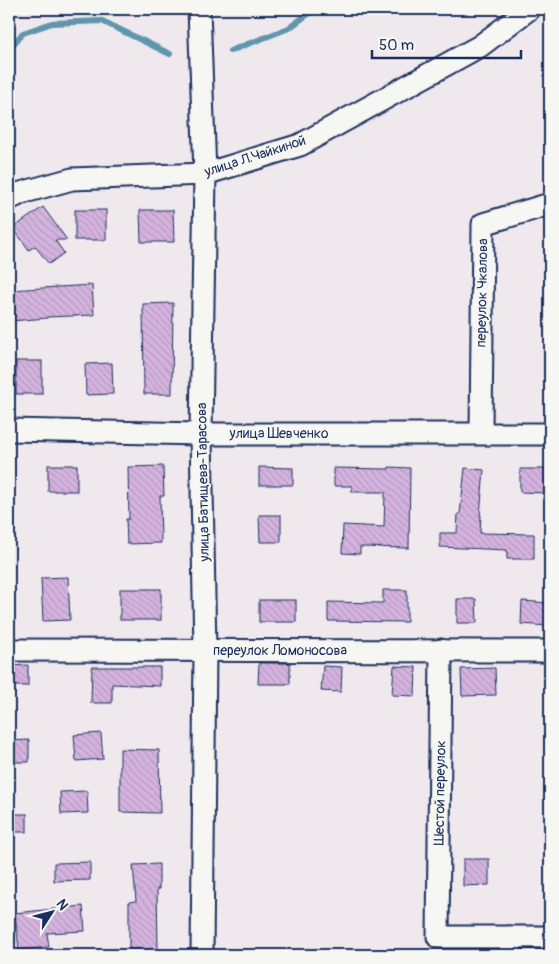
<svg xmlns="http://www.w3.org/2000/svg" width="559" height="964" font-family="Pangolin,sans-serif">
<defs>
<pattern id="building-back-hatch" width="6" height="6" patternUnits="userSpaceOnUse" patternTransform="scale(1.25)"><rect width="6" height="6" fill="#d4b3de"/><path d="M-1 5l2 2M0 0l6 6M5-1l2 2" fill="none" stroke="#b59ac1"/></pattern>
</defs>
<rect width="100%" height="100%" fill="#efe9ee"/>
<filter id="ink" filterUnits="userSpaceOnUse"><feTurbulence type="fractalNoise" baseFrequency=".02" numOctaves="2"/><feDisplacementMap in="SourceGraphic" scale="10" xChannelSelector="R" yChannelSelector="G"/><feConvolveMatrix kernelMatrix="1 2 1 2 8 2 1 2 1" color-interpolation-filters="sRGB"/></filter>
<g filter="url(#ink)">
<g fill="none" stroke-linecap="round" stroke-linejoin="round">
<g stroke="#5e96ad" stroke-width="6">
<path d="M9,49L23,33L52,23L102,21L170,54"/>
<path d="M230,51L289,28L315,9"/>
</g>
</g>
<g fill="url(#building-back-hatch)" stroke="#1b2f5e">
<path d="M43,207L67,240H55L64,253L49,264L35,246L29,250L13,228Z"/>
<rect x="75" y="210" width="31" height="30"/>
<path d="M140,210H173L174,242H141Z"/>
<path d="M92,285L94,315L47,317V318L11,321L9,290Z"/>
<path d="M173,303L172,394H144L143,304Z"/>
<rect x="16" y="361" width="26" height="33"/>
<path d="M112,363L113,394L86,395L85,364Z"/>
<rect x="48" y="465" width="29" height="26"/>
<path d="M163,466L164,496H160L161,543L127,544L126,519H129L128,467Z"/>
<path d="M259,467L293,468V485H259Z"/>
<path d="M389,467L410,468L409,548L360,547V554L342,553L343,525L384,527L385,492H352V486H334V468L389,469Z"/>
<path d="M465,468L484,470L480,515H481L480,533L534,534V559H507V550L440,547V533H457L458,514H460Z"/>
<path d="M520,469H546L545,493L520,492Z"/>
<path d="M259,515H281V542H260Z"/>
<path d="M68,577L70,620L43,621L41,578Z"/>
<rect x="120" y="589" width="41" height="31"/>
<path d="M383,590H407V622L328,621V602L383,603Z"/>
<path d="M457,599H476L477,623H457Z"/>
<rect x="259" y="600" width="37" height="22"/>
<path d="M522,601L549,603L547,626L521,624Z"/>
<path d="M259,663H290V684H258Z"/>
<path d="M28,665V686H9V666Z"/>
<path d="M323,666L342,667L341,692L321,691Z"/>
<path d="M394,666L416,667L415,696L392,695Z"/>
<path d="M92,667H160V686L112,684V703H91Z"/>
<path d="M495,668L496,695L462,696L461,669Z"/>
<path d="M101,733L103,759L76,761L74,735Z"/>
<path d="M29,740V762H9V741Z"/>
<path d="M120,749L159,750L160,813L120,812Z"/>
<path d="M87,791L88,813L61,814L60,792Z"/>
<rect x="9" y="814" width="18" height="18"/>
<path d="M463,859H489V885L463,886Z"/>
<path d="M90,862V880L54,881V863Z"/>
<path d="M159,864V889H157L158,949H129V902L136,901L133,865Z"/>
<path d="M83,906L85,931L47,933L49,947L19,950L15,913Z"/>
</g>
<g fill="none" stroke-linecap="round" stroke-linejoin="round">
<g stroke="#1b2f5e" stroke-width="25">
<g id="minor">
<path d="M199,9L205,174L201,434L205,651L202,955"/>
<path d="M9,199L21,193L72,179L205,174L300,145L480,46L529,9"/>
<path d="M9,430L201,434H550"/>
<path d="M481,433L483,224L550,204"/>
<path d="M9,650L550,651"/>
<path d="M441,650L438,937H550"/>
<path d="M510,937L511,955"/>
</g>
</g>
<use href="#minor" stroke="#f6f6f2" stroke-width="21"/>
</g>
</g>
<g text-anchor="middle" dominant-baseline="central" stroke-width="4" stroke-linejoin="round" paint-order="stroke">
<g font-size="14" fill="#1b2f5e" stroke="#f6f6f2">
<text transform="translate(255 156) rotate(-18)">улица Л.Чайкиной</text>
<text transform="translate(482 293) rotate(-89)">переулок Чкалова</text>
<text x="279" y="433">улица Шевченко</text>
<text transform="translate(203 482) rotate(-91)">улица Батищева-Тарасова</text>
<text x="280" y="650">переулок Ломоносова</text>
<text transform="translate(440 793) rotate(-89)">Шестой переулок</text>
</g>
</g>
<rect width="559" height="964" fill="none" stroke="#f6f6f2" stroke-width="30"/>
<rect x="15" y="15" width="529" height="934" fill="none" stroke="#1b2f5e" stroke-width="2" filter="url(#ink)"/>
<g transform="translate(52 912) rotate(54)" stroke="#f6f6f2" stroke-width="4" paint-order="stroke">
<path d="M0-4L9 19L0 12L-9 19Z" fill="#1b2f5e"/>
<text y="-8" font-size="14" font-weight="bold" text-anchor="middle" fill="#1b2f5e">N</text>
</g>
<path d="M372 50v8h149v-8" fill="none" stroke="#1b2f5e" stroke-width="2.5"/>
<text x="379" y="50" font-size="15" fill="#1b2f5e" stroke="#f6f6f2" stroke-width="4" paint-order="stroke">50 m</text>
</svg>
